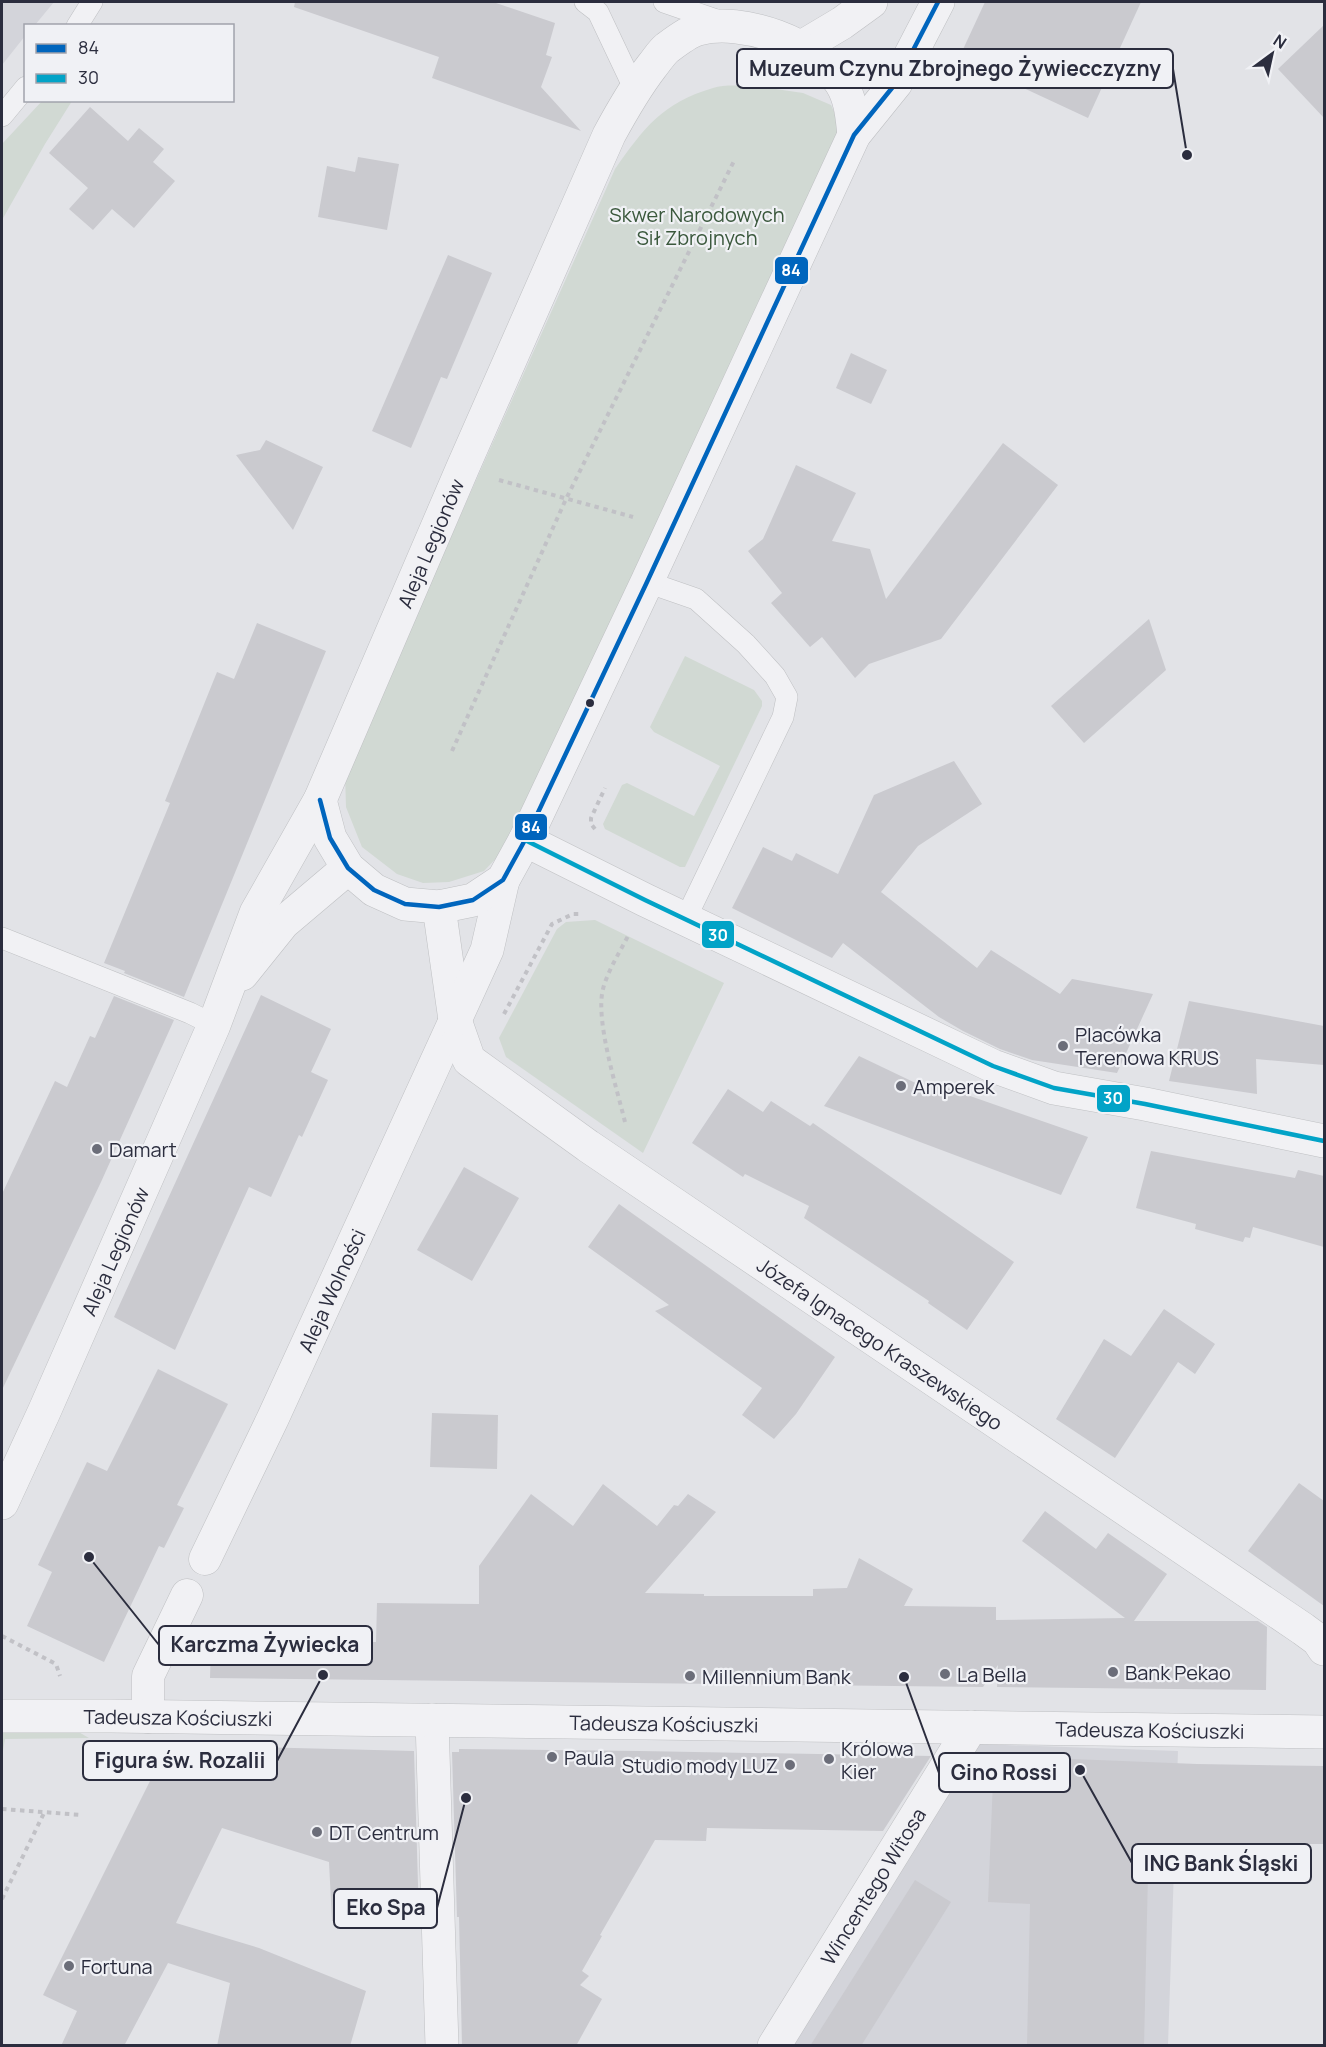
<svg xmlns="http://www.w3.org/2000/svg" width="1326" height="2047" font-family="Manrope,sans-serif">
<rect width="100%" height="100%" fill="#e2e3e7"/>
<g fill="#d3d4da">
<path d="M2,2H54L35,25L26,26L25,36L2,65Z"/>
<path d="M977,1744L1178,1751L1168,2045L776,2046Z"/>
</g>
<g fill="#d1d9d3">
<path d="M755,86L803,93L831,105L841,127L505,849L484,871L449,882L423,883L397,874L362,847L346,807L345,774L615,169C644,128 662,103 713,88C725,84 742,86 755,86Z"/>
<path d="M43,100L72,101L45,144L2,220V144Z"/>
<path d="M685,656L754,690L762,701V706L685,867H680L605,829L603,824L622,785L627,783L694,816L720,766L654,732L650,727Z"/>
<path d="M595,920L724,983L643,1153L506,1057L499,1038L557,929L566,922Z"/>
<path d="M75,1730L89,1738L5,1739L3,1751H2V1733L5,1732Z"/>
</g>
<g fill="#cacacf">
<path d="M295,2H493L555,23L546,55L552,57L541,87L581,131L432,78L439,57L294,7Z"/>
<path d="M985,2H1141L1088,118L959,58Z"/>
<path d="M1324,25V118L1278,69Z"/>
<path d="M90,107L128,141L139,128L164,149L153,162L175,181L134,228L112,209L93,230L69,209L88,188L49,153Z"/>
<path d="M358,157L399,164L387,230L318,217L327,166L355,172Z"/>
<path d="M448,255L492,273L447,379L441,377L411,448L372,431Z"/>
<path d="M851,353L887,370L871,404L836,388Z"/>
<path d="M266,440L323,467L293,530L236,455L260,450Z"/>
<path d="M1003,443L1058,485L941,639L869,664L855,678L822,637L810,647L771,603L782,593L748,551L763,539L796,465L856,493L832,541L870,549L886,599Z"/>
<path d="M1149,619L1166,670L1084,743L1051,706Z"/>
<path d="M257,623L326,651L184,997L124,973L125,971L104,963L170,803L165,801L217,672L234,679Z"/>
<path d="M954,761L982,804L918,846L881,892L977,968L991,950L1060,994L1072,979L1153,994L1117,1073L1032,1060L1000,1049L963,1031L939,1017L843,943L832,958L732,908L763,847L792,861L796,853L838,874L874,795Z"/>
<path d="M261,995L331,1029L311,1072L328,1080L302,1137L299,1135L271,1197L249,1187L175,1350L114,1317Z"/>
<path d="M114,996L174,1020L101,1182L2,1390V1194L55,1081L67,1087L90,1036L95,1038Z"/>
<path d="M1189,1001L1324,1026V1065L1256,1059L1257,1094L1169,1081Z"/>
<path d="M859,1056L926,1088L930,1082L1088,1137L1061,1195L824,1106Z"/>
<path d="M728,1089L763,1112L771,1101L810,1126L813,1123L1014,1262L967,1330L928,1303L929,1301L804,1218L809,1206L745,1174L743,1177L692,1143Z"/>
<path d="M1151,1151L1295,1178L1298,1170L1324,1176V1247L1253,1227L1250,1238L1245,1237L1243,1242L1195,1229L1196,1224L1136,1208Z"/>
<path d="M464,1167L519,1198L472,1281L417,1250Z"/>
<path d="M619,1204L835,1357L796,1414L774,1439L742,1415L762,1388L655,1311L669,1305L588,1247Z"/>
<path d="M1164,1309L1215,1344L1195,1374L1178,1362L1115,1458L1056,1419L1104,1339L1131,1356Z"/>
<path d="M158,1369L228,1404L177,1505L184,1508L164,1548L159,1546L104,1662L27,1626L52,1572L38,1565L87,1462L107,1471Z"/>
<path d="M432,1413L498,1415L497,1469L430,1467Z"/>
<path d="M1299,1483L1324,1501V1606L1248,1551Z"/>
<path d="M603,1484L657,1526L674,1505L678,1506L688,1494L716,1512L645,1593L704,1594V1596H813V1589L847,1588L859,1558L913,1589L904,1606L996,1607V1620L1125,1618L1022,1541L1045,1511L1096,1549L1108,1533L1167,1574L1134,1621H1258L1267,1627L1266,1690L997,1687L998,1665L983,1687L210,1678L211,1640L376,1642L377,1603L479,1604V1566L531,1494L573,1526Z"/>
<path d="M168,1745L414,1751L419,1918L332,1921L329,1862L222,1828L176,1923L259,1948L366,1991L350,2046H217L230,1983L168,1963L124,2046H61L77,2011L43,1995Z"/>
<path d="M459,1749L640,1751L931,1756L883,1831L707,1828L706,1841L655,1840L600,1935L602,1936L582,1971L589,1976L580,1985L602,1999L576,2046H462L459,1917H457L452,1752H459Z"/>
<path d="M994,1756L1197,1764L1324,1766V1844H1242V1884L1148,1874L1144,2046H1027L1030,1904L988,1902Z"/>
<path d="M915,1880L951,1902L861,2046H810Z"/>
</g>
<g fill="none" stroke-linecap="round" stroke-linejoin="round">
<g stroke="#bfc0c3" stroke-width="22">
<g id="service">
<path d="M585,2L598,12L634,88"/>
<path d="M664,2L722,22"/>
<path d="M77,26L92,2"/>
<path d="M2,116L26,87"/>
<path d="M647,582L696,599L746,644L775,676L787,697L783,717L685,920"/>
<path d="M2,938L190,1013L214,1025"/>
</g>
</g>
<g stroke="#bfc0c3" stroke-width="33">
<g id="pedestrian">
<path id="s1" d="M205,1559L273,1418L455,1020"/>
<path d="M148,1717V1676L187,1595"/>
</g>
</g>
<g stroke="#bfc0c3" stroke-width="34">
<g id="minor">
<path id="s2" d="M439,907L455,1020L469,1060L588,1146L1303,1629L1318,1640L1324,1649"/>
<path d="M455,1020L487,950L503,880"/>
<path d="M432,1720L442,2046"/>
<path id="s3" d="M774,2046L971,1727"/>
</g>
</g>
<g stroke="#bfc0c3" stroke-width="34">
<g id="tertiary">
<path d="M800,48L842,23L871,2"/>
<path d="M320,800L330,838L348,868L374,890L405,904L439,907L473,900L503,880L525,840L647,582L854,135L896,83L938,2"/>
<path d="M525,840L645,900L993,1066L1054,1088L1145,1104L1324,1141"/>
<path d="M242,974L283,923L348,868"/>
<path id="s4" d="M2,1503L44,1412L214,1025L256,913L320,800L463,467L609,135C622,111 635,88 652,66C657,60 661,53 667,48C675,42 688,32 698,29C742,17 816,43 841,83C851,99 852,117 854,135"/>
<path id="s5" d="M2,1716H111L1324,1732"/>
</g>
</g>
<g stroke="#c1c1c6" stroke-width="4" stroke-dasharray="4.5 4.5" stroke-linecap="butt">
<path d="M499,480L633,517"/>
<path d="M452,751L566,499L735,159"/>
<path d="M595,829L591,824V818L605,788"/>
<path d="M504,1014L552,924L573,914H581"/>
<path d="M625,1122C617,1089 595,1020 603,989C608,970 620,952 629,934"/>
<path d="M2,1636L56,1664L60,1676"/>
<path d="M2,1809L82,1815"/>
<path d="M2,1899L45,1811"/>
</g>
<use href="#service" stroke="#f1f1f4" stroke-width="21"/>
<use href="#pedestrian" stroke="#f1f1f4" stroke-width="32"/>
<use href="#minor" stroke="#f1f1f4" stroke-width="33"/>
<use href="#tertiary" stroke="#f1f1f4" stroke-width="33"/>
<g stroke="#f0f1f5" stroke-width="9">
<path id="bus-1" d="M320,800L330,838L348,868L374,890L405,904L439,907L473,900L503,880L525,840L647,582L854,135L896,83L938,2"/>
</g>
<g stroke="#f0f1f5" stroke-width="9">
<path id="bus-2" d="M525,840L645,900L993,1066L1054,1088L1145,1104L1324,1141"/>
</g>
<use href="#bus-1" stroke="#0065bd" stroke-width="4.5"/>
<use href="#bus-2" stroke="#02a3c7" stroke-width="4.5"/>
</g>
<circle fill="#2b2d3e" stroke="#f0f1f5" stroke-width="2" cx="590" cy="703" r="5"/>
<g fill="#6b6d79" stroke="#f0f1f5" stroke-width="2">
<circle cx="1063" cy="1046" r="6"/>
<circle cx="901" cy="1086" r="6"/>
<circle cx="97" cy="1149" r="6"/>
<circle cx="1113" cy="1672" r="6"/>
<circle cx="945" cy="1674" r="6"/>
<circle cx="690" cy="1676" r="6"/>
<circle cx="552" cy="1757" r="6"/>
<circle cx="829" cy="1759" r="6"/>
<circle cx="790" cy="1765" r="6"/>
<circle cx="317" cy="1832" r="6"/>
<circle cx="69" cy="1966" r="6"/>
</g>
<g text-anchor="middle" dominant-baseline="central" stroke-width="4.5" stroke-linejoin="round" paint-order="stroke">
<g font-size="20" fill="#3a583c" stroke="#f0f1f5">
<text x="697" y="214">Skwer Narodowych<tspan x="697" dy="23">Sił Zbrojnych</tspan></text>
</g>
<g font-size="20" fill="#2b2d3e" stroke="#f0f1f5">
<text stroke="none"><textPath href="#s4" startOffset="1052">Aleja Legionów</textPath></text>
<text stroke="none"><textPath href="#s4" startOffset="276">Aleja Legionów</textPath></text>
<text stroke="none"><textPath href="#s1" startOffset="297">Aleja Wolności</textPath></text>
<text stroke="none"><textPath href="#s2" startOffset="656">Józefa Ignacego Kraszewskiego</textPath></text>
<text stroke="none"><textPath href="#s5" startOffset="176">Tadeusza Kościuszki</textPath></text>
<text stroke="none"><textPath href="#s5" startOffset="662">Tadeusza Kościuszki</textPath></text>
<text stroke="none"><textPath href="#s5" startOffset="1148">Tadeusza Kościuszki</textPath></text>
<text stroke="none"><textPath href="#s3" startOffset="188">Wincentego Witosa</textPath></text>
</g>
<g font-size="20" fill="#2b2d3e" stroke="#f0f1f5" text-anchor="start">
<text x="1075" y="1034">Placówka<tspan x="1075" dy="23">Terenowa KRUS</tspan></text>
<text x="913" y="1086">Amperek</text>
<text x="109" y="1149">Damart</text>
<text x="1125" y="1672">Bank Pekao</text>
<text x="957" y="1674">La Bella</text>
<text x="702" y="1676">Millennium Bank</text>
<text x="841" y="1748">Królowa<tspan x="841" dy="23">Kier</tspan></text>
<text x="564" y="1757">Paula</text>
<text x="778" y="1765" text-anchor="end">Studio mody LUZ</text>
<text x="329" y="1832">DT Centrum</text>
<text x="81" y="1966">Fortuna</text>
</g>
</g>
<path fill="none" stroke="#2b2d3e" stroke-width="2" d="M1187 155L1173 69M89 1557L159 1645M323 1675L277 1761M904 1677L939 1773M1080 1770L1132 1863M466 1798L437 1908"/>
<g fill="#2b2d3e" stroke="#f0f1f5" stroke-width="2">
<circle cx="1187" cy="155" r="6"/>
<circle cx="89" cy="1557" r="6"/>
<circle cx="323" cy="1675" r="6"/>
<circle cx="904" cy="1677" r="6"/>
<circle cx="1080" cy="1770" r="6"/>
<circle cx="466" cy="1798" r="6"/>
</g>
<g fill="#f0f1f5" stroke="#2b2d3e" stroke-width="2">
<rect x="737" y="49" width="436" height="39" rx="6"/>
<rect x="159" y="1626" width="213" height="39" rx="6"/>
<rect x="83" y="1741" width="194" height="39" rx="6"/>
<rect x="939" y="1753" width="131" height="39" rx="6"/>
<rect x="1132" y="1844" width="179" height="39" rx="6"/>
<rect x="334" y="1889" width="103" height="39" rx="6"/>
</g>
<g font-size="21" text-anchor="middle" font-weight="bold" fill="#2b2d3e">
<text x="955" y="76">Muzeum Czynu Zbrojnego Żywiecczyzny</text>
<text x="265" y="1652">Karczma Żywiecka</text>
<text x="180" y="1768">Figura św. Rozalii</text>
<text x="1004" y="1780">Gino Rossi</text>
<text x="1221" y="1871">ING Bank Śląski</text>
<text x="386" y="1915">Eko Spa</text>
</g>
<g stroke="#f0f1f5" stroke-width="2">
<rect x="774" y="256" width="35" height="29" rx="6" fill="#0065bd"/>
<rect x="514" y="813" width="34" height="28" rx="6" fill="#0065bd"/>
<rect x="701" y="920" width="34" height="29" rx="6" fill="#02a3c7"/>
<rect x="1096" y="1084" width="35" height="29" rx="6" fill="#02a3c7"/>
</g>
<g font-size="16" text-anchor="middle" font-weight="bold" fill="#fff">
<text x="791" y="276">84</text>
<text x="531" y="833">84</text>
<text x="718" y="941">30</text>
<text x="1113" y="1104">30</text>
</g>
<rect width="1326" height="2047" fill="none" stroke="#2b2d3e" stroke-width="6"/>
<rect x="24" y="24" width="210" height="78" fill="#f0f1f5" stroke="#a1a3ac" stroke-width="1.5"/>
<rect x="36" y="44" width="30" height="9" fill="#0065bd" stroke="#a1a3ac" stroke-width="1.5"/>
<text x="78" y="54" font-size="18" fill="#2b2d3e">84</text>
<rect x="36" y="74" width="30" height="9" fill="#02a3c7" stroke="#a1a3ac" stroke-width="1.5"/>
<text x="78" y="84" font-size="18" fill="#2b2d3e">30</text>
<g transform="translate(1272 54) rotate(33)" stroke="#f0f1f5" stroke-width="4.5" paint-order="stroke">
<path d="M0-4.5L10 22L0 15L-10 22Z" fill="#2b2d3e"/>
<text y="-9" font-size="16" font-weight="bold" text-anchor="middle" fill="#2b2d3e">N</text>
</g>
</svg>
